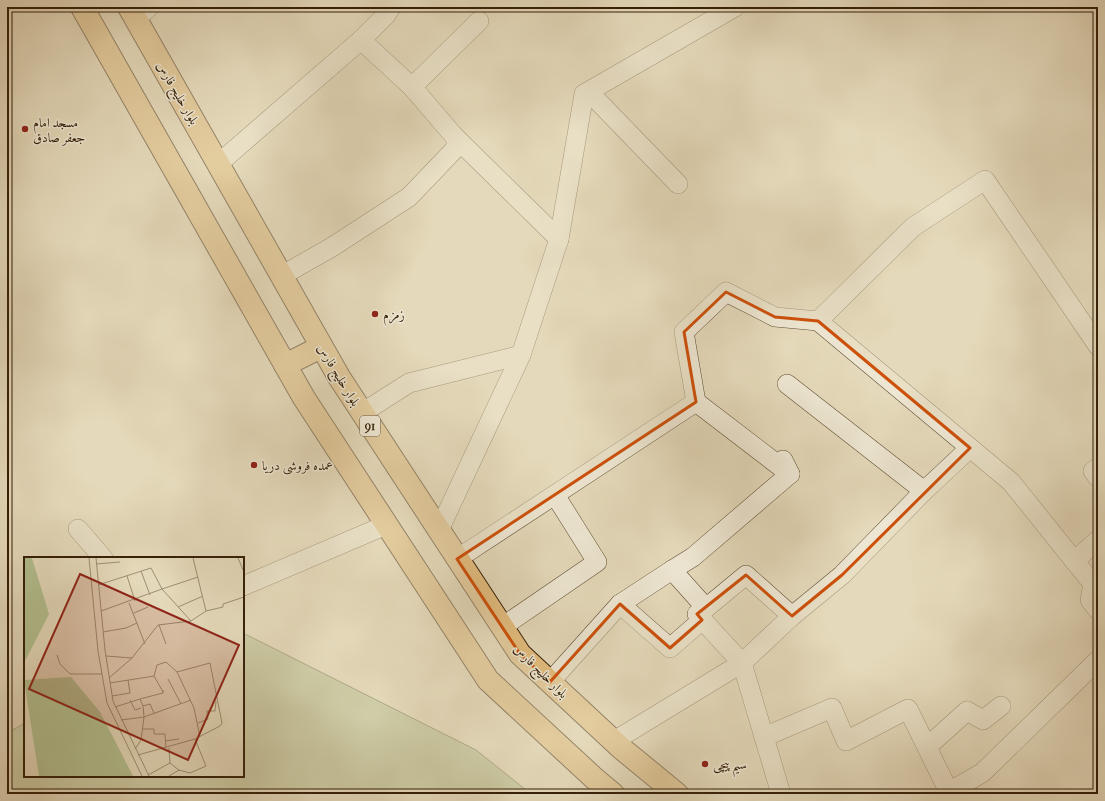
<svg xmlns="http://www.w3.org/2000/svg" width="1105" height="801" font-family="'IM FELL French Canon',Amiri,serif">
<rect width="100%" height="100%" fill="#e4d9ba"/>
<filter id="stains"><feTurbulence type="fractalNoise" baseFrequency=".005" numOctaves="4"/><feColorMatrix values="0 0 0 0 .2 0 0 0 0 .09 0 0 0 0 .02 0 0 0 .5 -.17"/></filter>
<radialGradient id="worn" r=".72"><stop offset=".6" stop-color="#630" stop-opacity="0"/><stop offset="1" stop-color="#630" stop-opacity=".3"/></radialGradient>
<path fill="#b3bf90" stroke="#746f4c" d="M243,633L476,750L531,794H7V733L25,723V776H243Z"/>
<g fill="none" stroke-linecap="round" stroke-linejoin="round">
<g stroke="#604e34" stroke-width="20">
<g id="minor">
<path d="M136,19L149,7"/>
<path d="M361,40L412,87L454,136L559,239"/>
<path d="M412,87L479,21"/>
<path d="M589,92L678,184"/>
<path d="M218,164L361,40L386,15L391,7"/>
<path d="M281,276L332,247L409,197L454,150L458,140"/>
<path d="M818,321L1011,482L1093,584L1090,600L1098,610"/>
<path d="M787,384L924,491"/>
<path d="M696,402L790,474"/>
<path d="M362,413L409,383L521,355"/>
<path d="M783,460L790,474L693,557L672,570L706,608L746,575L792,616"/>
<path d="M1098,468L1093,471L1098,478"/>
<path d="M78,529L103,558"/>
<path d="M439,530L521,355L559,239L584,94L735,7"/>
<path d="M457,559L696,402L684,332L726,292L775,317L818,321L913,227L985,180L1098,346"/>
<path d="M1074,561L1098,540"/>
<path d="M243,586L386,525"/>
<path d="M620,604L670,648L702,620"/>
<path d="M706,608L697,614L742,663L792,616L842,575L924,491L970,448"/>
<path d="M502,627L597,562L555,495"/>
<path d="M550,682L620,604L672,570"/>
<path d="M764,737L832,708L846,741L908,709L949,792"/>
<path d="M614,741L742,663L781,794"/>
<path d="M927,747L967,711L983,720L1001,706"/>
<path d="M945,794L982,773L1097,661"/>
</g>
</g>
<g stroke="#341f08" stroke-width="24">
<g id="trunk">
<path d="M82,7L304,398L488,680L595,779L613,794"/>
<path d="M129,7L339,377L520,654L621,748L677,794"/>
<path d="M285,365L321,347"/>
</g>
</g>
<use href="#minor" stroke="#ede6d2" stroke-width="19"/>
<use href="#trunk" stroke="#e2bc7d" stroke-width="22"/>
</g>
<path d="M0 0H1105V801H0ZM726,292L775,317L818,321L970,448L842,575L792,616L746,575L697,614L702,620L670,648L620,604L550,682L520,654L457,559L696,402L684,332Z" fill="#e4d9ba" fill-opacity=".55" fill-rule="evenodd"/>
<path fill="none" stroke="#cd500b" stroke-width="3" stroke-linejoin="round" d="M726,292L775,317L818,321L970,448L842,575L792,616L746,575L697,614L702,620L670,648L620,604L550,682L520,654L457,559L696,402L684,332Z"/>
<g fill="#8f2418" stroke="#ede6d2" stroke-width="1.5">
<circle cx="25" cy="129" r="4"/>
<circle cx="375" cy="314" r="4"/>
<circle cx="254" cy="465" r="4"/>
<circle cx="705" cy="764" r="4"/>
</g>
<g text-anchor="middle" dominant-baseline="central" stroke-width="3" stroke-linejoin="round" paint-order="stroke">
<rect fill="#ede6d2" stroke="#6c5b45" stroke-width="1" x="360" y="416" width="20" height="20" rx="3"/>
<g font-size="12" font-weight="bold" fill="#341f08">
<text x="370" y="426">91</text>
</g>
<g font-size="13" fill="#341f08" stroke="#ede6d2">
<text transform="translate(178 93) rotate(60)">بلوار خلیج فارس</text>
<text transform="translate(339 375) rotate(59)">بلوار خلیج فارس</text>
<text transform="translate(541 671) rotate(45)">بلوار خلیج فارس</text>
</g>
<g font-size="13" fill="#341f08" stroke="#ede6d2" text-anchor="start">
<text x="33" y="122">مسجد امام<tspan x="33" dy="15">جعفر صادق</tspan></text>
<text x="383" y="314">زمزم</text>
<text x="262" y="465">عمده فروشی دریا</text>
<text x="713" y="764">سیم پیچی</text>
</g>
</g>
<g transform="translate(24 557)">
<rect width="220" height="220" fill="#e4d9ba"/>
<path d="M0,1H8L25,57L0,106ZM47,120L76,155L109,219H15L0,123Z" fill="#b3bf90"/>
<path fill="none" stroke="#9e8f73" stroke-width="1" d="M65,1L74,94L83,146L118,219M72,1L81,93L89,144L125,219M169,1L182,54M214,1L220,15M72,7L96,5M117,14L126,38M103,19L111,44M74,28L127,11L138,32L174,20M105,46L121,87M154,50L179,39M77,54L138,32L167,64M110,56L124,50M135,68L142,87M79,75L102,71L113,66M33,98L36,107L46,117H78M82,99L108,101M153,115L170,151L176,180M130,119L139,135M85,121L108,101L134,68L167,64L182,54L199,50V47L220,40M144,122L157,147M86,126L130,119L133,108L142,105L153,115L186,106L198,166L196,169L171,182L182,209L166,216L155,213L145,219M88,139L106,136L104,123M106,143L111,153L117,151M119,149L120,160L167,143M91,150L116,142M130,156L126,147L119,149L116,142L139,136V133M97,163L120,160L117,183L111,192M174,166L184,162L183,154H191L192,144M119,172H130V177H141L142,191M141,184L155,182M145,191L146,206M114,198L171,182M124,218L146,206L156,214"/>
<path fill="#8f2418" fill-opacity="0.15" stroke="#8f2418" stroke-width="2" d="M56,17L215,88L164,203L5,132Z"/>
<rect width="220" height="220" fill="none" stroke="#341f08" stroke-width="2"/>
</g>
<rect width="1105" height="801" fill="none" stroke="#e4d9ba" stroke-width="24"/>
<rect x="8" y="8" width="1089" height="785" fill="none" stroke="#341f08" stroke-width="2"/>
<rect x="12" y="12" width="1081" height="777" fill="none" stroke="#341f08"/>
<rect width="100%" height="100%" filter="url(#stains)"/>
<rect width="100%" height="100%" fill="url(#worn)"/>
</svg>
